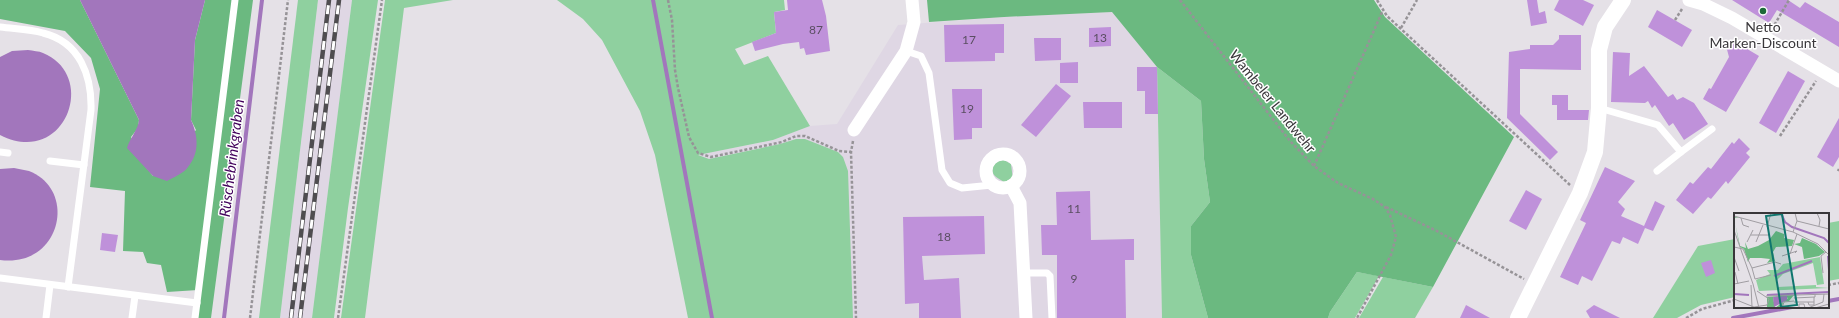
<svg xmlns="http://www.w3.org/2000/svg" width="1839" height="318" font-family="Lato,sans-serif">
<rect width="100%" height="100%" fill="#e5e1e7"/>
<g fill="#dfd7e4">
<path d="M318,0H352L312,318H280Z"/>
<path d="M1112,12L1157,67L1162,318H728L697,155L773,140L810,126L837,124L898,25L1004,17Z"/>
</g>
<g fill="#8fd09f">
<path d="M298,0H318L280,318H259Z"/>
<path d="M352,0H378L348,208L334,318H312Z"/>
<path d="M385,0H453L404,8L365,318H341Z"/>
<path d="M557,0H784L785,10L774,12L776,33L735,49L744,65L768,56L810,126L773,140L698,155L709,159L780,144L796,139H805L838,152L843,157L848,171L853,318H688L655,155L640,111L602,40L583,19Z"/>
<path d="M1157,67L1201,101L1204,159L1210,202L1191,226V255L1208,318H1162Z"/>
<path d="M1004,160L1011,164L1013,180L1004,182C1001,180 997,178 995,176C988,168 996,160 1004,160Z"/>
<path d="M1839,221V279L1828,281V223Z"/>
<path d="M1735,239V297L1701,305L1677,318H1653L1698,246Z"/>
<path d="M1357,272L1379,276L1355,318H1328L1330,312Z"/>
<path d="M1383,277L1433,287L1415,318H1359Z"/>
</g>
<g fill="#6bb980">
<path d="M0,0H80L139,120L138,128L131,137L144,165L153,176L196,130L191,120L195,40L205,0H253L211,318H195L198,290L167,292L161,265L147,263L143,252L123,251L125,191L90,187L100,89L91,58L65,31L0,19Z"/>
<path d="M927,0H1374L1385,17L1514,137L1433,287L1357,272L1330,312L1328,318H1208L1191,255V226L1210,202L1204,159L1201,101L1157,67L1112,12L1004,17L929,22Z"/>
</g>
<g fill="#a276bc">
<path d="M80,0H205L195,40L191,120C198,135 200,153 188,167C184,173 174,177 167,181L153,176L127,148C130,138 138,130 139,120Z"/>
<path d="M28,50C33,51 39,51 43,53C99,76 65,168 0,135V57L12,51Z"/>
<path d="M14,168C19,169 24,170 29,171C78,190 61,268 0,260V169Z"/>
</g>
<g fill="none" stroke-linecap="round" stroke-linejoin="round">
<g stroke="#a276bc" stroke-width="4">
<path d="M653,0L712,318"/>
<path d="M1828,301L1839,299"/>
<path d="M224,318L262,0"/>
<path d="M1733,318L1792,307"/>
</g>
</g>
<g fill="#bf91da">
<path d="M787,0H822L826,16L830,51L806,55L804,48L800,49L799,42L783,44L755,51L752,42L776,33L774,12L788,10Z"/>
<path d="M1527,0H1537L1539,13L1545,11L1547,23L1531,26Z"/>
<path d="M1559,0H1583L1594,5L1583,26L1554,10Z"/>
<path d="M1732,0H1788L1800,8L1805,2L1839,22V47L1777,10L1769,23Z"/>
<path d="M1657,10L1692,30L1682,47L1648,27Z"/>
<path d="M1004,24V53H995V61L945,62L944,25Z"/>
<path d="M1111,27V46L1089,47V28Z"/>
<path d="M1559,35H1581V70L1520,69V114L1558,152L1550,160L1507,118L1509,52L1530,49V45H1553L1559,39Z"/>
<path d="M1034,38H1061V60L1035,61Z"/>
<path d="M1732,40L1759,56L1726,112L1703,99L1709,88L1711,89L1729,57L1725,42Z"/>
<path d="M1613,52L1630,53L1629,76L1644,66L1668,97L1673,94L1677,100L1683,97L1694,103L1708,124L1684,140L1673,123L1669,126L1655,105L1652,108L1648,101L1645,103L1611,102Z"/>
<path d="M1078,62V83H1060V63Z"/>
<path d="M1137,67H1157L1158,114H1145V91H1137Z"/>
<path d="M1788,71L1805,81L1776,133L1759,123Z"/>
<path d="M1056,84L1071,96L1036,137L1021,125Z"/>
<path d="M952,89H982V128H972V139L954,140Z"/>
<path d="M1552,95H1568V110H1589L1588,120H1557V105H1552Z"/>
<path d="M1083,102H1122V128H1084Z"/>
<path d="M1839,118V157L1833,167L1817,157Z"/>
<path d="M1739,138L1750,149L1746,153L1750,157L1728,184L1726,181L1711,199L1708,197L1693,214L1676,200L1690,182L1693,184L1708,167L1711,169L1732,142L1734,144Z"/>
<path d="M1605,167L1635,181L1618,202L1625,209L1621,216L1644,226L1655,201L1665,206L1653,231L1645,228L1638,244L1623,237L1620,244L1612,241L1592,281L1582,276L1578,285L1560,277L1586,223L1580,220Z"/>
<path d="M1526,190L1542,199L1526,230L1509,221Z"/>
<path d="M1090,191L1091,240L1134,239V260H1125L1126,318H1057V255H1042L1041,225H1057L1056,192Z"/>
<path d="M984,216L985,254L922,256L924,280L959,278L961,318H919V303L905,304L903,217Z"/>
<path d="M102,233L118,235L115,252L100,250Z"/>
<path d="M1711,260L1715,273L1706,277L1701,263Z"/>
<path d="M1466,305L1490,318H1460Z"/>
<path d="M1594,305L1620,318H1590L1586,311Z"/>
</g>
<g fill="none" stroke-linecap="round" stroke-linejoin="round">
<g stroke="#969397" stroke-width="2.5" stroke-dasharray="3 2" stroke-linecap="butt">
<path d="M668,0L672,20L675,70L678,88L689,137L698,153L711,157L782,142L796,136H805L839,151L851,152"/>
<path d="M1180,0L1290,141L1314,166L1338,183L1373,199L1385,207L1390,215L1396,237L1391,255L1357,318"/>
<path d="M1377,0L1387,16L1570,185"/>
<path d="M1675,20L1682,9"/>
<path d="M1401,28L1417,0"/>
<path d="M1772,29L1789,0"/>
<path d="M1780,136L1816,81"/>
<path d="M853,141L851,152L856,318"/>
<path d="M1314,166L1383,10"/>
<path d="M1838,171L1839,169"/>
<path d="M1386,207L1435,230L1524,279"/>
<path d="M1828,285L1839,283"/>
<path d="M250,318L288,0"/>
<path d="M338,318L382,0"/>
<path d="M1686,318L1702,309L1735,300"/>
</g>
<g stroke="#fff" stroke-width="7">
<path d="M0,27C14,29 29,29 43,33C80,42 92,76 91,110L68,287"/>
<path d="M906,51L921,56L929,73L942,170L950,183L962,188L992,185"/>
<path d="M1599,108L1658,125L1681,152L1712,129"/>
<path d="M0,152L8,153"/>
<path d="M50,161L84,165"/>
<path d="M1657,171L1681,152"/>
<path d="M1024,273H1047L1050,276L1052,318"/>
<path d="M0,278L197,303"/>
<path d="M46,318L50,285"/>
<path d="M132,318L135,296"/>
<path d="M195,318L235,0"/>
</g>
<g stroke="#fff" stroke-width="13">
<path d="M1689,0L1703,4L1732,18L1839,81"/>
<path d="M854,130L906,51L914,22L912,0"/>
<circle cx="1003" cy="171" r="17"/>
<path d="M1011,186L1020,203L1026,318"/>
</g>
<path stroke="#fff" stroke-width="16" d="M1518,318L1580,193L1595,152L1599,108V50L1605,27L1623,0"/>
<g stroke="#4f4d50" stroke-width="4.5">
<g id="rail">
<path d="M291,318L329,0"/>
<path d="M300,318L339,0"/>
</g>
</g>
<use href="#rail" stroke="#fff" stroke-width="3" stroke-dasharray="9" stroke-linecap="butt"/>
</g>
<circle fill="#1d6a39" stroke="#fff" stroke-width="1.5" cx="1763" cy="11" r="4"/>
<g text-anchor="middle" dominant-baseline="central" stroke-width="3" stroke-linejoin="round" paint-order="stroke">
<g font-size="12" fill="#5a4e62">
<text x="816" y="29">87</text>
<text x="1100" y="37">13</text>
<text x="969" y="39">17</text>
<text x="967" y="108">19</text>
<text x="1074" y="208">11</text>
<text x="944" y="236">18</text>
<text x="1074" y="278">9</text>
</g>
<g font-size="14" fill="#39373a" stroke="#fff">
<text x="1763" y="26">Netto<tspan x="1763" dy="16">Marken-Discount</tspan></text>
</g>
<g font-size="14" fill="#39373a" stroke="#fff">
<text transform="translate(1273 101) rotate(51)">Wambeler Landwehr</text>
</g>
<g font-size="15" font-style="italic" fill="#41005b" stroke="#fff">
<text transform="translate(231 158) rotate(-83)">Rüschebrinkgraben</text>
</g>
</g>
<g transform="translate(1734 213)">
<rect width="95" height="95" fill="#e5e1e7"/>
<path d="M86,44L90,71L83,72L79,50L49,61L42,68L44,74L82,72V74L95,75L25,78L22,67L36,61L33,57H44L49,51Z" fill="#8fd09f"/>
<path d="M0,4L6,5H0L6,33L12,35L11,29L14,36L24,33L35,27L42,18L50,21V25L60,27L58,33L42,34L39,39L41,48L33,50L36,46L27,45H16L14,49L10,36L6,34L5,31ZM68,25L82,31L91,39L85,43L70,46L68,34L60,31L66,30ZM60,82L55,88L49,89L48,95H28L33,94V84ZM39,84H51L54,85L41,95Z" fill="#6bb980" fill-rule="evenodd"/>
<path d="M53,83V87L40,94L39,84Z" fill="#a276bc"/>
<path fill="none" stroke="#a276bc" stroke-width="2" d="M47,0L51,9L58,14L90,25L95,30M94,43L95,57M40,63L78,48M0,81L15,82M33,82L95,79"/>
<path fill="none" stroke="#a09da2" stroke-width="1" d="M83,0L86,7L85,13M0,3L59,19L84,31L95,42M7,5L9,12L15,14M63,8L95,16M33,14L37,0M0,17L19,71L25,95M59,19L63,8L61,0M17,22H35M13,29L19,17M22,29L29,12M0,34L9,36L18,55M56,41L63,21M48,43L63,38L61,40M0,44L5,58M18,55L41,49L47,51M18,55L21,66L37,62M1,59L4,71M89,60L87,43L92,39M0,71L15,68M17,72L18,94M32,83L95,81V84M60,85L81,84V81M0,86L20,94L33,92L35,86L23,78M60,89H80M74,89L75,92H80V84M48,95L50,89L60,88M65,95V91H70L71,95M74,95L89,89L90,81M81,95L95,91"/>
<path fill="#0f766e" fill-opacity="0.15" stroke="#0f766e" stroke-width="2" d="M48,1L63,92L47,94L32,3Z"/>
<rect width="95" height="95" fill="none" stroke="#39373a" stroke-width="2"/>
</g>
</svg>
